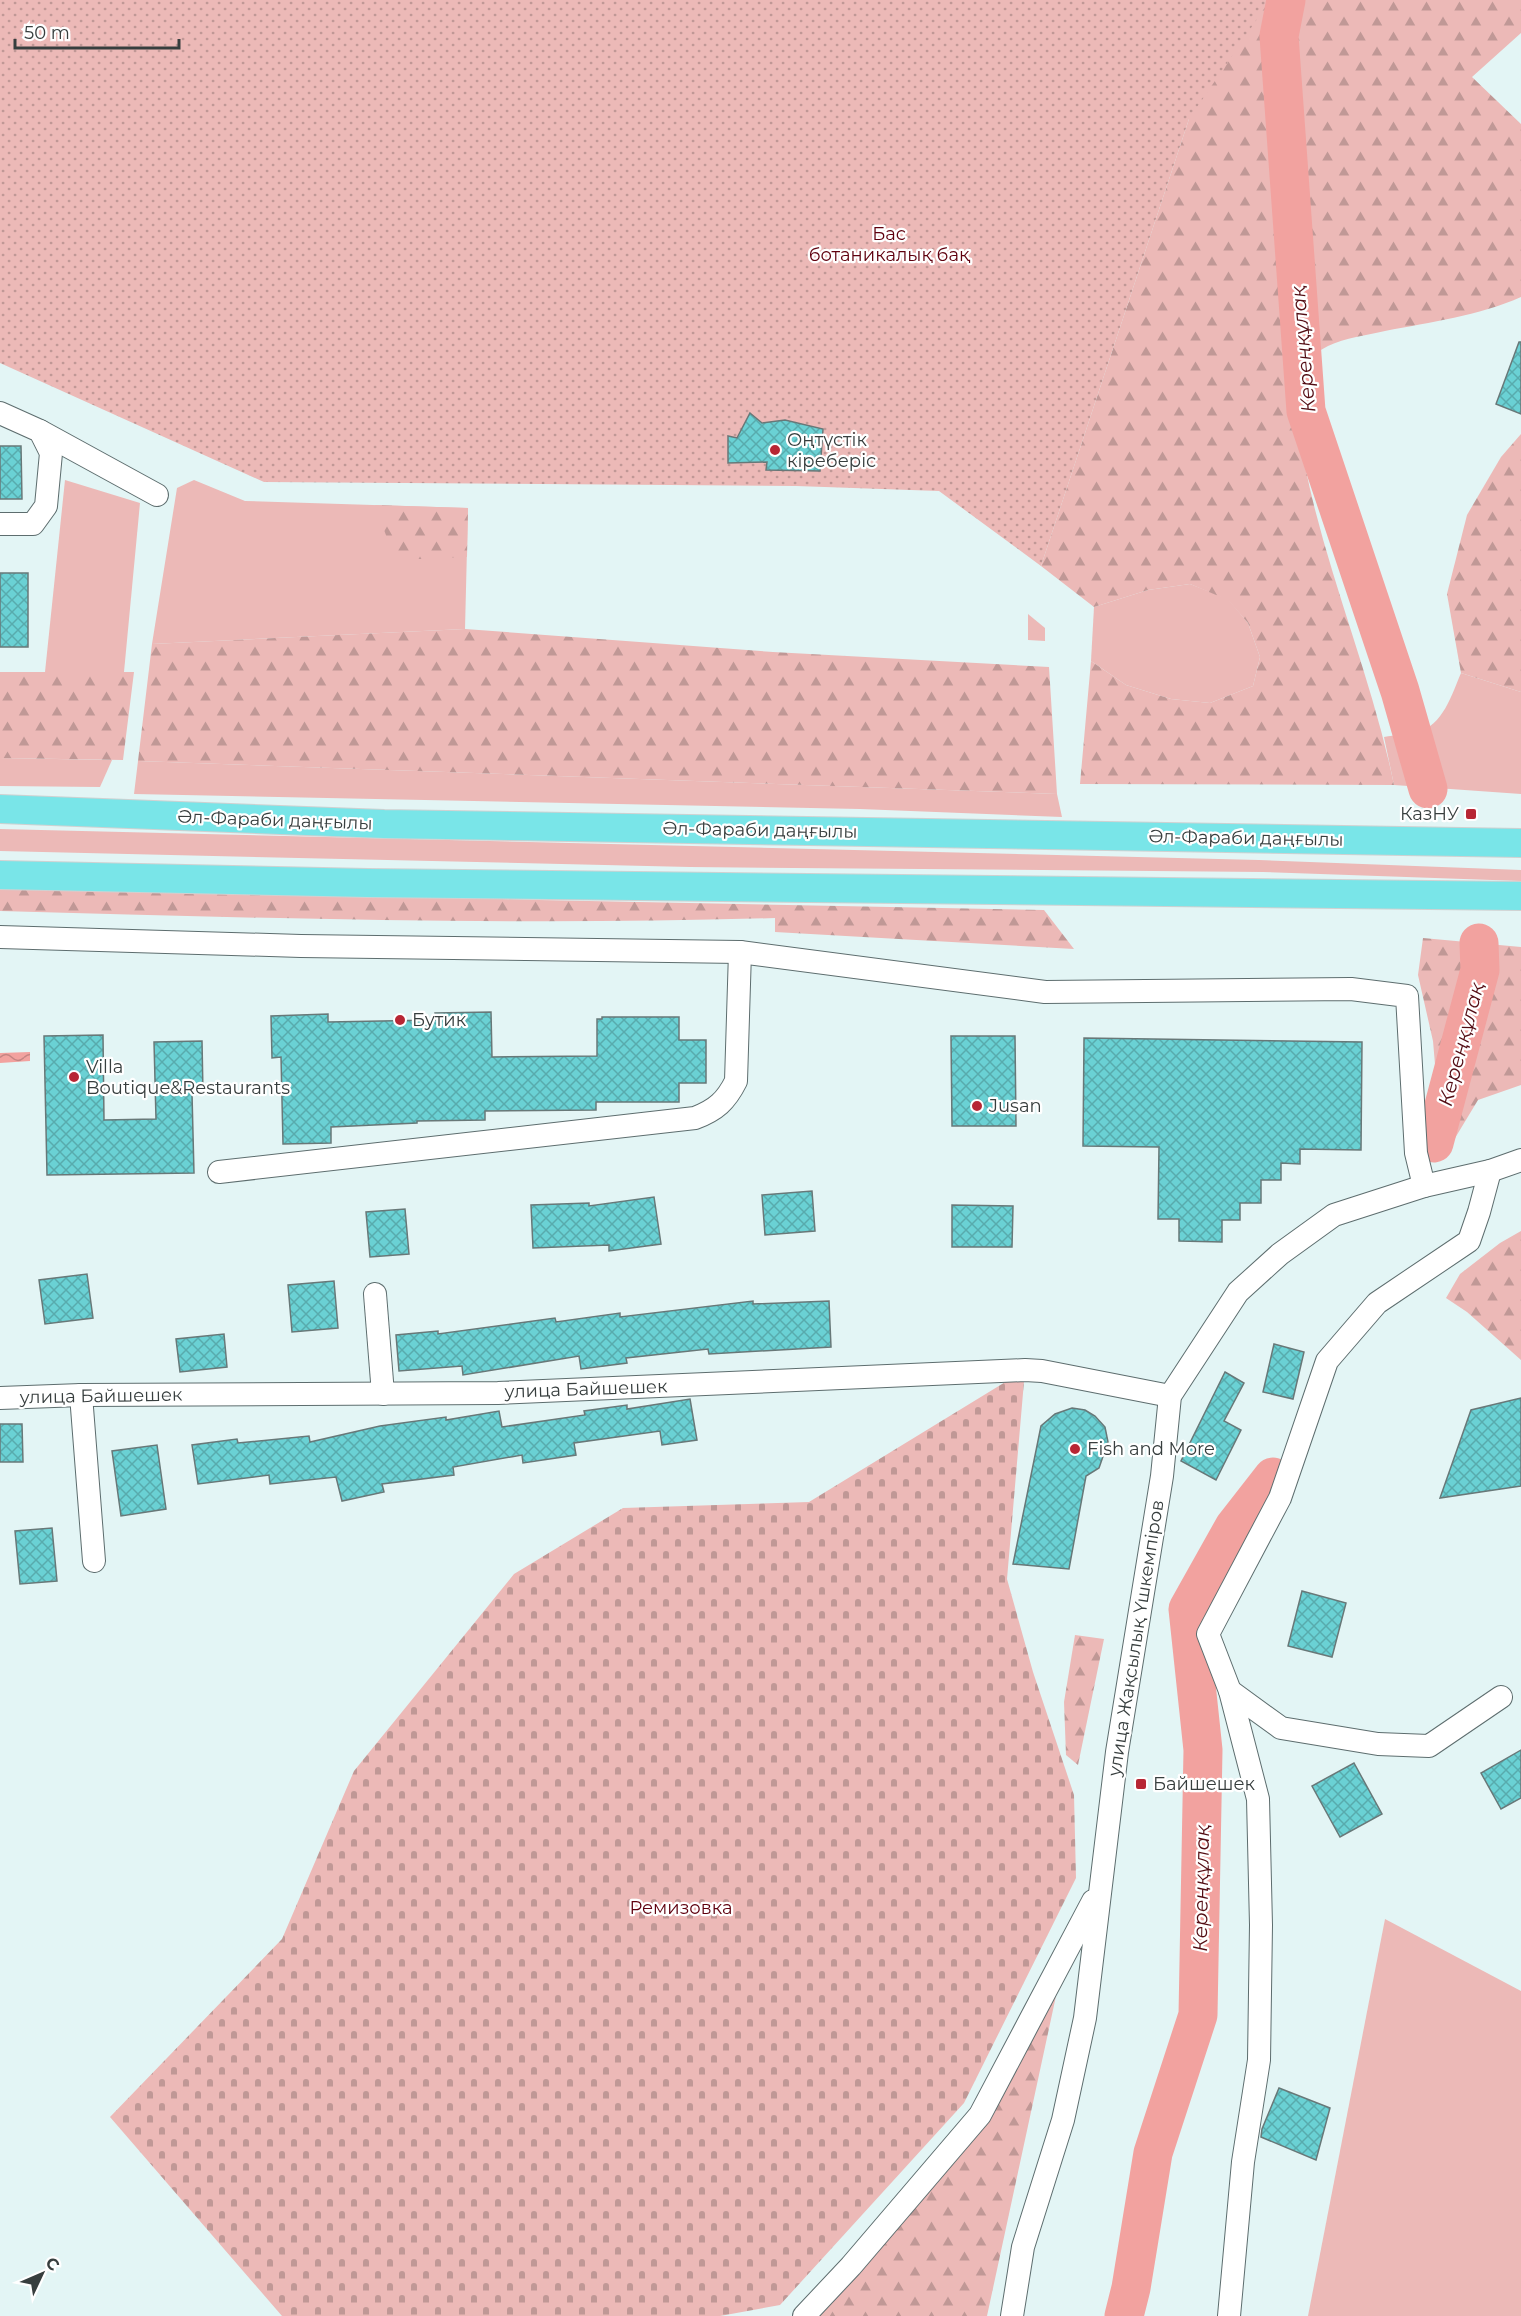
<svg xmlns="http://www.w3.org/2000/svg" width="1521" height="2316" font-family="Montserrat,sans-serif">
<defs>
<pattern id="forest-firs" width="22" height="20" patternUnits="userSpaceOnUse" patternTransform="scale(1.5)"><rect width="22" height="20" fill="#ecb9b7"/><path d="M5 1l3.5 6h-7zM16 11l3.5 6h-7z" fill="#c09896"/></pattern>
<pattern id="cemetery-stones" width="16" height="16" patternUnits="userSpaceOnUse" patternTransform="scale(1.5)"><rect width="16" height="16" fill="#ecb9b7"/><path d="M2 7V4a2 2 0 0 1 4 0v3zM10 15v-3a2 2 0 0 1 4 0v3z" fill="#c09896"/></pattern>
<pattern id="park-dots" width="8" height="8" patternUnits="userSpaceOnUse" patternTransform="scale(1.5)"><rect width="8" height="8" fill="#ecb9b7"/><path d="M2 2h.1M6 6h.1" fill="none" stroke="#c09896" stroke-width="1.8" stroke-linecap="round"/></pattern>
<pattern id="water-waves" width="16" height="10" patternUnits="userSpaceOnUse" patternTransform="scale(1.5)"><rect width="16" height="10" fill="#f2a29f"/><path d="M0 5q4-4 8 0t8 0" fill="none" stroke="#c58583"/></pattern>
<pattern id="building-cross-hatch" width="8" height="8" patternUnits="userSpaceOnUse" patternTransform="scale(1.5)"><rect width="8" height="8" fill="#6ad1d4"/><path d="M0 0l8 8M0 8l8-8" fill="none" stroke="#58abad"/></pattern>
</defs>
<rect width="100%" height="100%" fill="#e3f5f5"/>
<g fill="#ecb9b7">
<path d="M65,480L140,503L124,672H45Z"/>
<path d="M194,480L245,501L468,508L465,629L152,644L177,488Z"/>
<path d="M1190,584L1228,599L1248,623L1260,657L1253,686L1210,703L1171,699L1126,685L1091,661L1094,607L1148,590Z"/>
<path d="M1028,614L1045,628V641L1028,640Z"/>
<path d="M1461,673L1521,692V794L1394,785L1384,737C1395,735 1407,735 1417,732C1443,726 1452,694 1461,673Z"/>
<path d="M0,758L112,760L100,787L0,786Z"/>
<path d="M138,761L1057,794L1062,817L860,809L134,794Z"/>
<path d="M0,829L1259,860L1521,870V881L1263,872L690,867L0,851Z"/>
<path d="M1385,1919L1521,1991V2316H1308Z"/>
</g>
<g fill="url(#forest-firs)">
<path d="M1184,0H1521V33L1472,77L1521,124V297C1478,316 1431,322 1385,331C1367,335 1345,338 1328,346C1308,356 1291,377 1292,399C1293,421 1301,445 1305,466C1327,575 1372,677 1394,785L1080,784L1091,661L1126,685L1171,699L1210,703L1253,686L1260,657L1248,623L1228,600L1190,584L1148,590L1094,607L1041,566L1189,119Z"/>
<path d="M1521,434V692L1461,673L1447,594L1467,515L1501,457Z"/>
<path d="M375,505L468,508L467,557L395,560Z"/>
<path d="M465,629L773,652L1049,667L1057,794L138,761L152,644Z"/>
<path d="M0,672H134L123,760L0,758Z"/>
<path d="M0,884L539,900L1044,910L1074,949L775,932V918C517,926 259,918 0,911Z"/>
<path d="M1423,938L1521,947V1085L1478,1100L1443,1158L1433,1041L1418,975Z"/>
<path d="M1521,1231V1360L1467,1312L1446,1298L1460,1274L1500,1243Z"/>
<path d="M1075,1635L1104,1639L1078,1765L1066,1755L1064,1702Z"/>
<path d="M1056,1996L987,2316H818L986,2119Z"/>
</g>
<path fill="url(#cemetery-stones)" d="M1025,1370L1007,1579L1033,1672L1074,1795L1076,1878L964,2103L780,2305L720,2316H282L110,2117L282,1939L354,1771L514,1574L623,1508L809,1502Z"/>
<path fill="url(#park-dots)" d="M0,0H1270L1189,119L1041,566L939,491L796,486L264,482L0,363Z"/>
<path fill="url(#water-waves)" d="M30,1052V1061L0,1063V1053Z"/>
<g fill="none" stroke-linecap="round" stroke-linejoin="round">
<g stroke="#f2a29f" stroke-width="39">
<path d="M1286,0L1279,36L1306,411L1400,691L1428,789"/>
<path d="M1434,1143L1480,970L1479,943"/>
<path d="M1124,2316L1131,2288L1153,2153L1198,2015L1203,1750L1188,1609L1234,1527L1273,1477"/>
</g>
</g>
<g fill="url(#building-cross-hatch)" stroke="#687878" stroke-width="1.5">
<path d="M1519,342H1521V414L1496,404Z"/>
<path d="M750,413L762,423L785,420L823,429L820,471L766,470L767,462L728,463V436L737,438Z"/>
<path d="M0,446H21L22,499H0Z"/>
<rect x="0" y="573" width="28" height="74"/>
<path d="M491,1012L492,1057L597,1056V1019H602V1017H679V1040H706V1083H679V1102H596V1110L485,1111V1120L417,1121V1123L331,1127V1143L283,1144L281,1057L272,1058L271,1016L328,1014V1022L435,1020V1013Z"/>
<path d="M103,1035L104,1120L156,1119L154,1042L202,1041L203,1093L192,1094L194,1173L47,1175L44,1036Z"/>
<path d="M951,1036H1015L1016,1126H952Z"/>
<path d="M1084,1038L1362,1042L1361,1150L1300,1149V1164L1281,1163V1180H1261V1203H1240V1220H1222V1242L1179,1241V1219H1158L1159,1147L1083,1146Z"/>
<path d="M812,1191L815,1231L765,1235L762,1195Z"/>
<path d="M654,1197L661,1244L609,1251V1245L533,1248L531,1205L589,1203V1206Z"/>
<path d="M952,1205L1013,1206L1012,1247H952Z"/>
<path d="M405,1209L409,1254L370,1257L366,1212Z"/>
<path d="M87,1274L93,1318L45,1324L39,1280Z"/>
<path d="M334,1281L338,1328L292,1332L288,1285Z"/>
<path d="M753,1301V1304L829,1301L831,1347L709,1354L708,1349L626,1358L627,1363L581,1369L579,1356L463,1375L462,1366L399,1371L396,1335L438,1331V1334L555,1318L556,1322L620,1313V1317Z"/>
<path d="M224,1334L227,1367L180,1372L176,1339Z"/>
<path d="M1274,1344L1304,1352L1293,1399L1263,1392Z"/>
<path d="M1225,1372L1244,1383L1224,1421L1241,1430L1216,1480L1181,1461Z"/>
<path d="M1521,1398V1486L1440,1498L1471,1410Z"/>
<path d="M690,1399L697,1440L662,1445L660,1431L574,1443L576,1455L523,1463L522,1455L453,1467L454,1475L382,1484L384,1492L342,1501L336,1477L270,1484L269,1475L198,1484L192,1445L237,1439L238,1443L309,1436L310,1442L380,1426L446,1417V1420L499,1411L502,1427L585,1415L584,1411L627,1405V1409Z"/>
<path d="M1072,1408L1085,1410L1095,1416L1105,1427L1108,1442L1099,1468L1086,1476L1069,1569L1013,1564L1041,1426L1055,1414Z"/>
<path d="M0,1424H22L23,1462H0Z"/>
<path d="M157,1445L166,1509L121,1516L112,1451Z"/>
<path d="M52,1528L57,1581L20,1584L15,1531Z"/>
<path d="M1302,1591L1346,1603L1332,1657L1288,1646Z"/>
<path d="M1521,1750V1798L1501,1809L1481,1773Z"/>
<path d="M1354,1763L1382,1814L1340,1837L1312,1786Z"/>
<path d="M1279,2088L1330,2108L1316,2160L1261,2137L1262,2129Z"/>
</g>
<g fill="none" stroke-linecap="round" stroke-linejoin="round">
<g stroke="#5d6d6e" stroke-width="24">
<g id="minor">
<path d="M0,413L40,431L51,453L46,506L33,524H0"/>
<path d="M40,431L157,495"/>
<path d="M0,937L301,946L740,952L1045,992L1351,989L1407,996L1416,1153L1424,1186"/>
<path d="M1490,1171L1479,1212L1469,1241L1377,1303L1327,1361L1280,1498L1208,1634L1230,1691L1281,1728L1378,1744L1429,1746L1501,1697"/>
<path d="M219,1172L695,1118C716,1110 726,1101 736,1081L740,952"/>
<path d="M375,1294L383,1394"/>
<path d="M81,1395L94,1561"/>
<path d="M0,1398L81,1395L498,1393L1025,1370L1042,1371L1170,1396"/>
<path d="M804,2316L851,2266L980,2115L1093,1901"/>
<path d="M1012,2316L1023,2247L1063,2120L1085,2018L1117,1752L1162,1476L1170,1396L1238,1292L1280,1254L1334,1215L1424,1186L1490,1171L1521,1160"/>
<path d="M1229,2316L1243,2162L1259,2060L1261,1925L1258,1799L1230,1691"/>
</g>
</g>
<g stroke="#cfd1d1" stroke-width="30">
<g id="major">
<path d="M0,809L384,824L1521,843"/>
<path d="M0,875L368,883L1521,896"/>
</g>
</g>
<use href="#minor" stroke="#fff" stroke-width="22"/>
<use href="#major" stroke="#79e5e8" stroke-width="28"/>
</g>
<g fill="#b72634" stroke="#fff" stroke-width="2">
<circle cx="775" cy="450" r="6"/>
<rect x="1465" y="808" width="12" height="12" rx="3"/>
<circle cx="400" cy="1020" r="6"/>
<circle cx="74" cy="1077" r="6"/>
<circle cx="977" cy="1106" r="6"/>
<circle cx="1075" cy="1449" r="6"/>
<rect x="1135" y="1778" width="12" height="12" rx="3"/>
</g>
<g text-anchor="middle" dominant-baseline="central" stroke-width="4.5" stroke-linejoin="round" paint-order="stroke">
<g font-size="18" fill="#5f000e" stroke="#fff">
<text x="889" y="234">Бас<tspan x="889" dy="21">ботаникалық бақ</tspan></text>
<text x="681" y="1908">Ремизовка</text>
</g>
<g font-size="18" fill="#373e3e" stroke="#fff" text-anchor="start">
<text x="787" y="440">Оңтүстік<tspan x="787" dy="21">кіреберіс</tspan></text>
<text x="1459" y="814" text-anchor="end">КазНУ</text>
<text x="412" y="1020">Бутик</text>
<text x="86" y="1067">Villa<tspan x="86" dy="21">Boutique&amp;Restaurants</tspan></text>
<text x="989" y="1106">Jusan</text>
<text x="1087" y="1449">Fish and More</text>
<text x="1153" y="1784">Байшешек</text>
</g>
<g font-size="18" fill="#373e3e" stroke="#fff">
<text transform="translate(275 820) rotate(2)">Әл-Фараби даңғылы</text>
<text transform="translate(760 830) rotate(1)">Әл-Фараби даңғылы</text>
<text transform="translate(1246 838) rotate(1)">Әл-Фараби даңғылы</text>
<text transform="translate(586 1389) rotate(-2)">улица Байшешек</text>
<text transform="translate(101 1396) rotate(-1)">улица Байшешек</text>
<text transform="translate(1136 1638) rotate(-81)">улица Жақсылық Үшкемпіров</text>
</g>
<g font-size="20" font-style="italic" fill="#530c13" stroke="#fff">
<text transform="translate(1303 349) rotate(-95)">Кереңқұлақ</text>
<text transform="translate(1461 1044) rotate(-75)">Кереңқұлақ</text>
<text transform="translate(1201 1888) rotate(-89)">Кереңқұлақ</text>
</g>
</g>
<g transform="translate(42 2274) rotate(46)" stroke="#ffffff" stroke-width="4.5" paint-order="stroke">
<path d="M0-4.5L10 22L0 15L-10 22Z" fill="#373e3e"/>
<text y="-9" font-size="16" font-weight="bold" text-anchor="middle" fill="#373e3e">С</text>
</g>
<path d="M15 39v9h164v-9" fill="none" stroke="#373e3e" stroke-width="3"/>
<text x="24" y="39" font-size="18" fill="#373e3e" stroke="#ffffff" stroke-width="4.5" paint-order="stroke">50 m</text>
</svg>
